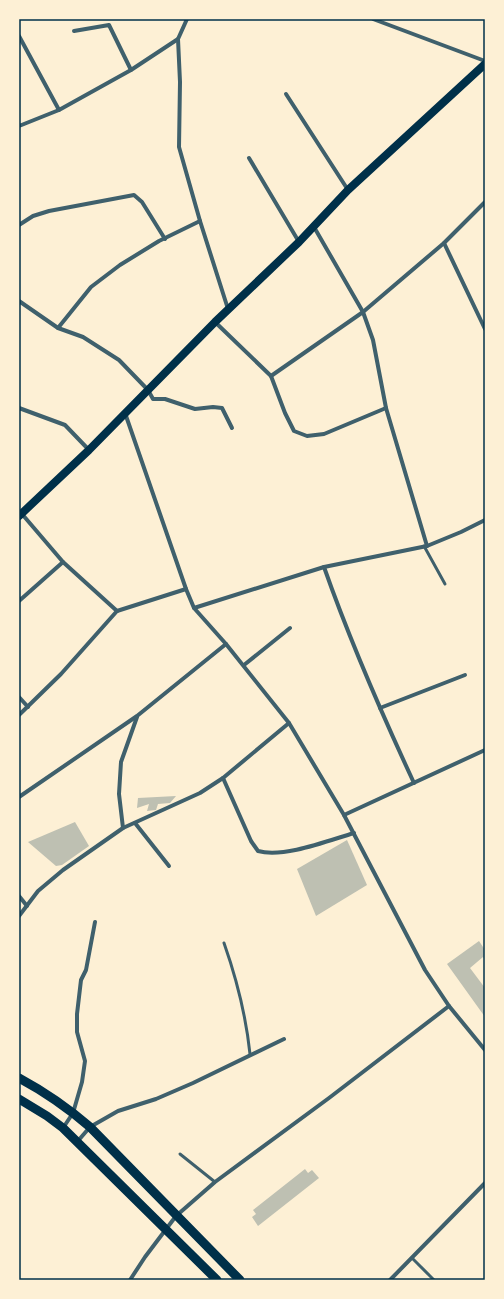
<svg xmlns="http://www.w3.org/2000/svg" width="504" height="1299" font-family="'Asap Condensed',sans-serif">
<rect width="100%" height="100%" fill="#fdf0d5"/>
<g fill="#bec0b2">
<path d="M176,796L170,803L158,804L156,810L147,811L149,804L137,808L138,798Z"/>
<path d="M75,822L89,846L62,865L56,866L28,842Z"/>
<path d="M347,840L367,885L316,916L297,869Z"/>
<path d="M479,941L485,950V960L483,957L470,968L485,988V1017L447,964Z"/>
<path d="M305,1169L308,1173L312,1170L319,1178L258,1226L252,1217L256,1214L253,1210Z"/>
</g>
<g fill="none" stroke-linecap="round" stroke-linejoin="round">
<g stroke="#3f606c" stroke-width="3">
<path d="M424,546L445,584"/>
<path d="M224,943C237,980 246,1016 250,1054"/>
<path d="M180,1154L215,1182"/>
<path d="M412,1258L434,1280"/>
</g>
<g stroke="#3f606c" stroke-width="4">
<path d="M373,19L485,61"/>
<path d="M74,31L109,25L131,70"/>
<path d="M19,36L59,110"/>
<path d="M178,39L180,82L179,147L200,221L228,309"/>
<path d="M286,94L348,190"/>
<path d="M19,126L59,110L131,70L178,39L187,19"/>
<path d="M249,158L299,242"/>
<path d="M19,225L33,216L49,211L134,195L142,202L165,239"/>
<path d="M314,227L363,312L373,340L386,408L427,546"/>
<path d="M444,243L485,329"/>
<path d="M19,301L58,328L83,337L119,360L148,390L153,399H165L195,409L213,407L222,408L232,428"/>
<path d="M215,322L271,376L285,413L294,431L307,436L324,434L386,408"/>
<path d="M58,328L91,287L120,265L159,241L200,221"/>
<path d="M271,376L363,312L444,243L485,202"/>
<path d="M19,408L65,425L89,450"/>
<path d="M125,413L186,589L194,608L226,644L289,723L344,815L425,970L449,1006L485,1050"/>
<path d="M22,514L63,562L117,611"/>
<path d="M324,567C350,641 381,712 414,783"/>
<path d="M19,601L63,562"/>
<path d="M194,608L324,567L427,546L461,532L485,520"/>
<path d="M117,611L186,589"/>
<path d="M244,665L290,628"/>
<path d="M19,697L28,707"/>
<path d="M380,708L465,675"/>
<path d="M19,715L61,674L117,611"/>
<path d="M223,778L251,841L258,851C284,858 327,841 354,833"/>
<path d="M19,797L137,716L226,644"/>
<path d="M344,815L485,750"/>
<path d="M135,823L169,866"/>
<path d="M123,828L119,794L121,762L137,717"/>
<path d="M19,896L27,906"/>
<path d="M19,916L38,891L63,870L123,828L200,793L223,778L289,723"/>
<path d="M63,1128L73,1113L82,1082L85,1061L77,1032V1014L81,980L86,970L95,922"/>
<path d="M77,1142L90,1127L118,1111L156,1099L193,1083L284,1039"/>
<path d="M130,1280L145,1257L176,1216L215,1182L329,1098L449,1006"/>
<path d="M390,1280L485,1183"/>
</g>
<path stroke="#003049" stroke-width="8" d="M19,516L89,450L215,322L299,242L348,190L485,64"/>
<g stroke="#003049" stroke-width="9">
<path d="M19,1078C45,1092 68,1108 90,1127L240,1280"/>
<path d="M19,1099L47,1116L63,1128L217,1280"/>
</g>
</g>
<rect width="504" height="1299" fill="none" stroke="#fdf0d5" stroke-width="40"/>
<rect x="20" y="20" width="464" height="1259" fill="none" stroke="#003049" stroke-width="1.5"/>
</svg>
